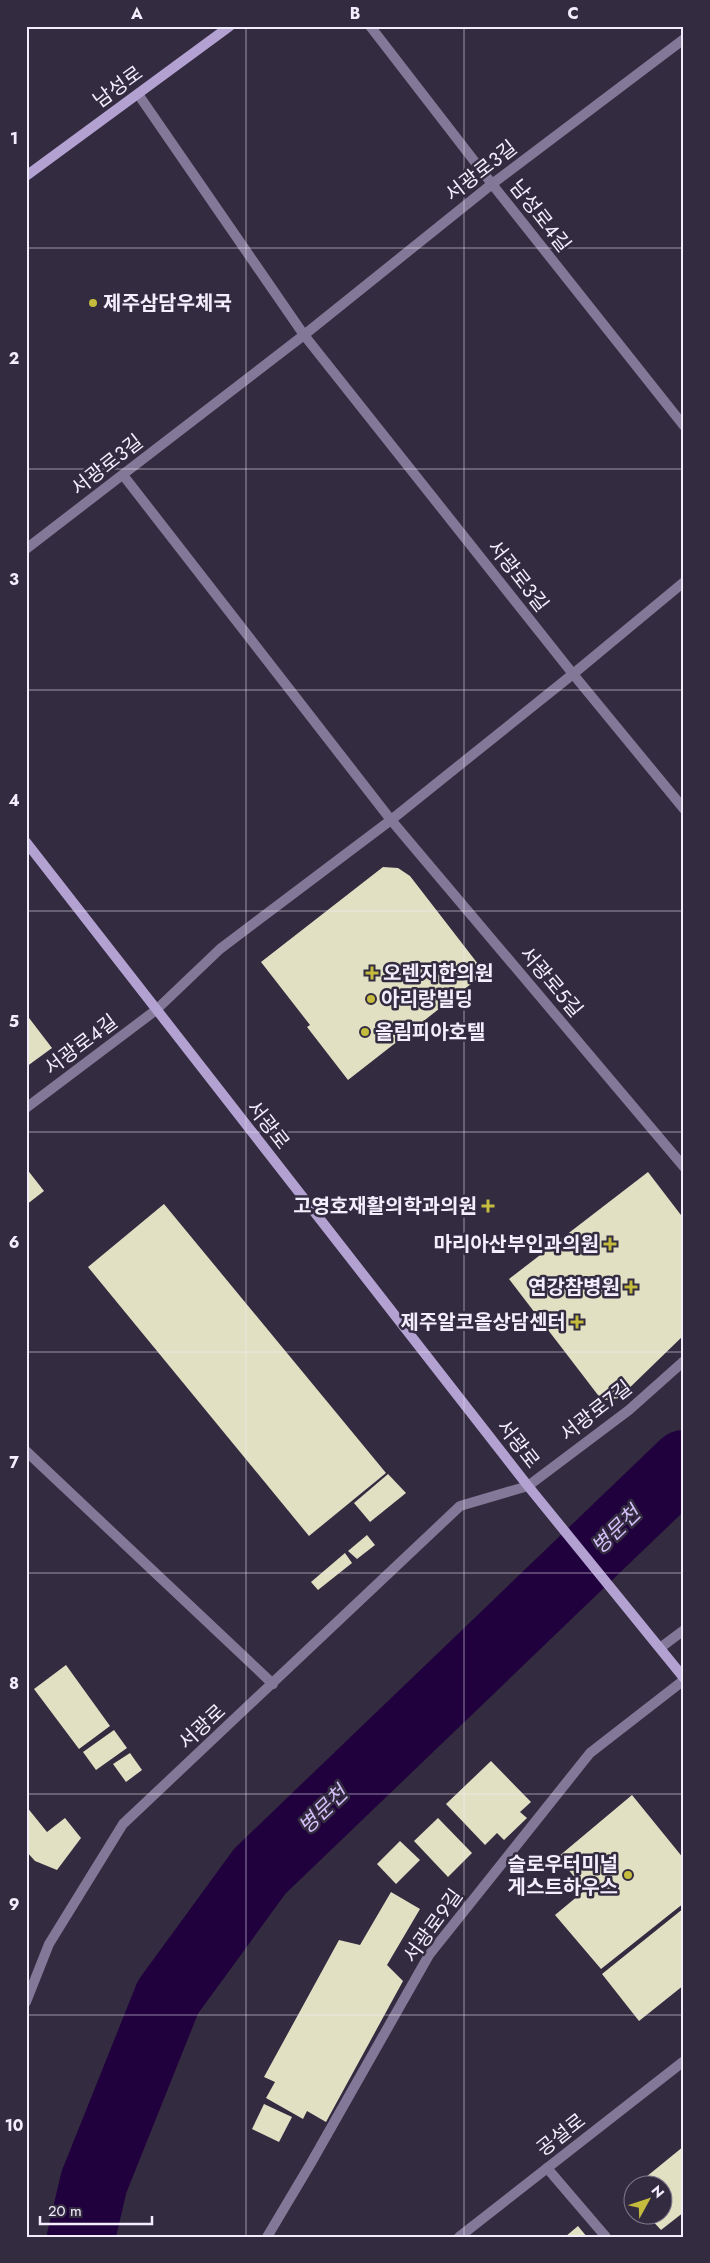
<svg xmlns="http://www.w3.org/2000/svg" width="710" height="2263" font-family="Jost,'Noto Sans KR',sans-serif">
<rect width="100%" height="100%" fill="#332b40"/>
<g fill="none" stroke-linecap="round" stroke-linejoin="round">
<path stroke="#20003d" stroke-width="68" d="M81,2237L94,2182L168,1997L260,1871L684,1464"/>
</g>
<g fill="#e1e0c3">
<path d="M383,867L398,868L410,876L485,973L348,1080L307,1027L310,1025L261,962Z"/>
<path d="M26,1014L52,1048L26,1067Z"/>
<path d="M26,1168L44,1191L26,1205Z"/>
<path d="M648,1172L684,1219V1335L619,1398L607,1400L601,1399L509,1279Z"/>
<path d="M164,1204L386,1473L309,1536L88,1267Z"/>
<path d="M388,1474L406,1493L370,1522L354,1503Z"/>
<path d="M367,1535L375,1545L357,1559L348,1551Z"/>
<path d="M345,1553L352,1563L318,1590L311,1582Z"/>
<path d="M66,1665L110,1726L79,1749L34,1689Z"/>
<path d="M114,1730L127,1748L96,1770L83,1752Z"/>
<path d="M130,1753L142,1770L126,1782L113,1764Z"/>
<path d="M491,1761L531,1802L520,1812L527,1818L504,1840L497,1833L485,1845L446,1804Z"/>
<path d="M632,1795L684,1859V1903L601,1969L555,1915L585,1890L558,1857Z"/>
<path d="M26,1806L47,1832L65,1818L81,1838L57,1870L35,1861L26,1851Z"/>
<path d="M438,1818L472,1853L448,1877L414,1841Z"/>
<path d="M400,1841L420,1860L396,1884L377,1864Z"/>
<path d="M391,1892L420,1909L387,1965L403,1981L326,2122L307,2111L303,2119L266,2098L275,2082L264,2077L339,1940L360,1945Z"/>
<path d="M684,1908V1985L639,2021L602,1974Z"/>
<path d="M264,2104L292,2117L279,2142L252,2129Z"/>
<path d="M684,2146V2212L661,2230L648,2216H662V2186H635Z"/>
<path d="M578,2226L587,2237H565Z"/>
</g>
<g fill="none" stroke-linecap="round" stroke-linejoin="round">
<path stroke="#837897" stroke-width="10" d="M26,1451L273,1684"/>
<g stroke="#837897" stroke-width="10">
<path d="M370,26L492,184L684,426"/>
<path d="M138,94L304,335L573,674L684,809"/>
<path d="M123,475L391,820L684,1167"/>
<path d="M26,549L304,335L492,184L684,39"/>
<path d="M26,1108L156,1010L220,949L391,820L573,674L684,582"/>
<path d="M660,1648L684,1630"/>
<path d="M26,2002L49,1944L123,1824L460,1506L528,1486L629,1410L684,1361"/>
<path d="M547,2168L606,2237"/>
<path d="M267,2237L311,2163L429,1955L590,1753L684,1680"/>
</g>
<path stroke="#837897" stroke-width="10" d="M459,2237L684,2061"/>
<g stroke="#b3a1d2" stroke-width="10">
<path d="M26,176L230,26"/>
<path d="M26,842L528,1486L684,1678"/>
</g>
</g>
<path fill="none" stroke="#f3eefd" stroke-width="1" stroke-opacity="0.55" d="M246,26V2237M464,26V2237M26,248H684M26,469H684M26,690H684M26,911H684M26,1132H684M26,1352H684M26,1573H684M26,1794H684M26,2015H684"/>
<g fill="#c5bc3d" stroke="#332b40" stroke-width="2">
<circle cx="93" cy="303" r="5"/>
<path d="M369.5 965.5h5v5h5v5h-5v5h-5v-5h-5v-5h5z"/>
<circle cx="371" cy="999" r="5"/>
<circle cx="365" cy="1032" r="5"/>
<path d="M485.5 1198.5h5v5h5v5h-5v5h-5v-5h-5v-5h5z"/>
<path d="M607.5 1236.5h5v5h5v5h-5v5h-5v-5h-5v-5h5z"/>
<path d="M628.5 1279.5h5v5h5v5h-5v5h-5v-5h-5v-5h5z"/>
<path d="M574.5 1314.5h5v5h5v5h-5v5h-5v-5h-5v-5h5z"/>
<circle cx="628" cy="1875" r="5"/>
</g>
<g text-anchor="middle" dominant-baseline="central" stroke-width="5" stroke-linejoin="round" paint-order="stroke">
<g font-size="20" fill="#f3eefd" stroke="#332b40">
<text transform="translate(118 87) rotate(-36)">남성로</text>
<text transform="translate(481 171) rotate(-38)">서광로3길</text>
<text transform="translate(540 216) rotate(52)">남성로4길</text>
<text transform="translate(107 465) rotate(-38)">서광로3길</text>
<text transform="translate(518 576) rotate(52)">서광로3길</text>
<text transform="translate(551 982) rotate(50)">서광로5길</text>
<text transform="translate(81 1045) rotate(-37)">서광로4길</text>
<text transform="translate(268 1125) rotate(52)">서광로</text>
<text transform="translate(596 1411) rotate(-38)">서광로7길</text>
<text transform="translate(518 1444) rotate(52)">서광로</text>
<text transform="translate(202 1727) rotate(-43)">서광로</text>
<text transform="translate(433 1926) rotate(-54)">서광로9길</text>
<text transform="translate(561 2135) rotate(-38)">공설로</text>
</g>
<g font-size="20" font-weight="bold" fill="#f3eefd" stroke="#332b40" text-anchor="end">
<text x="103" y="303" text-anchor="start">제주삼담우체국</text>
<text x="383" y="973" text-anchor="start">오렌지한의원</text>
<text x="381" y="999" text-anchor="start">아리랑빌딩</text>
<text x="375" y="1032" text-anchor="start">올림피아호텔</text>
<text x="477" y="1206">고영호재활의학과의원</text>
<text x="599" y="1244">마리아산부인과의원</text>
<text x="620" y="1287">연강참병원</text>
<text x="566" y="1322">제주알코올상담센터</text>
<text x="618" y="1864">슬로우터미널<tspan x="618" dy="23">게스트하우스</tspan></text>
</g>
<g font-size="21" font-style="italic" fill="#d4bff8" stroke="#332b40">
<text transform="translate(616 1530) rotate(-44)">병문천</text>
<text transform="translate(323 1810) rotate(-44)">병문천</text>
</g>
</g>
<rect width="710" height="2263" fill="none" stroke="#332b40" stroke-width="55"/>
<g transform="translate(648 2200) rotate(50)"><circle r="24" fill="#332b40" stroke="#80798c"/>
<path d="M0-4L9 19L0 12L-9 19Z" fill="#c5bc3d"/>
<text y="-8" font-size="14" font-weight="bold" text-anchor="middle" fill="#f3eefd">N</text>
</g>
<path d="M40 2216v8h112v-8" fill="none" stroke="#f3eefd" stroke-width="2.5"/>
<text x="48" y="2216" font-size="15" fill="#f3eefd" stroke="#332b40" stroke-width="4" paint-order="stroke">20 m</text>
<rect x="28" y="28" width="654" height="2208" fill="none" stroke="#f3eefd" stroke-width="2"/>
<g font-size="16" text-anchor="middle" font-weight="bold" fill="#f3eefd">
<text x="137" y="19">A</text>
<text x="355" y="19">B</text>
<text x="573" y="19">C</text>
<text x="14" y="144">1</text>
<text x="14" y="364">2</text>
<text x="14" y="585">3</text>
<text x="14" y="806">4</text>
<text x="14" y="1027">5</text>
<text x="14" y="1248">6</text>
<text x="14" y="1468">7</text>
<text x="14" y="1689">8</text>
<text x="14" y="1910">9</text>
<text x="14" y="2131">10</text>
</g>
</svg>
